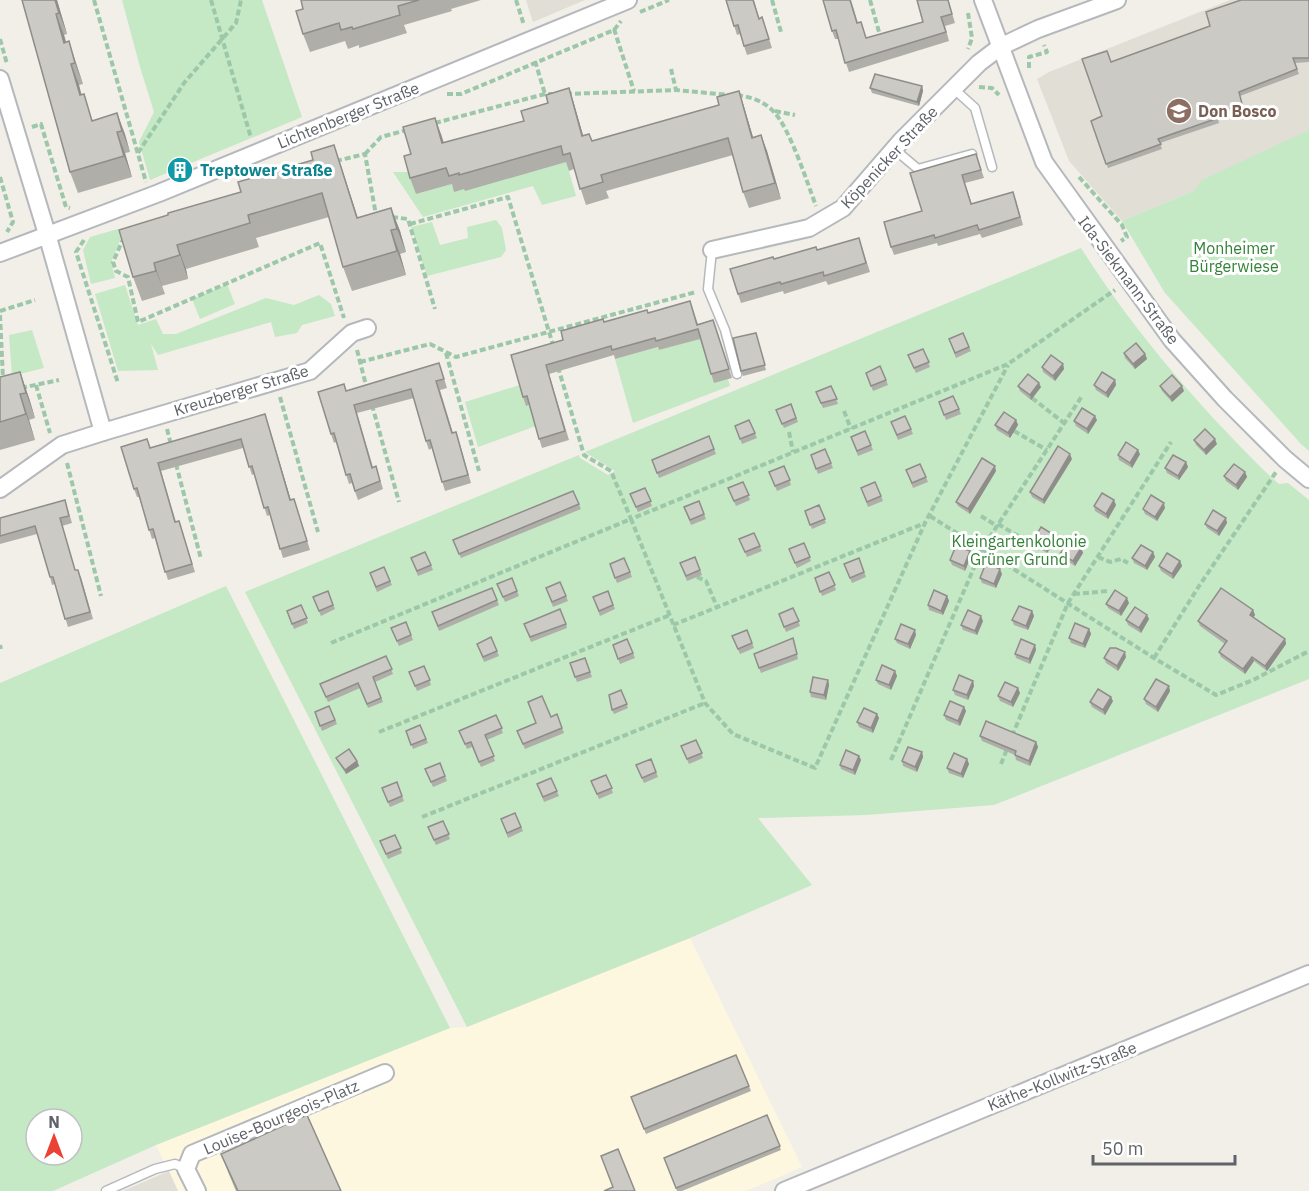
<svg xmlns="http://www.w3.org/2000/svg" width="1309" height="1191" font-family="'IBM Plex Sans',sans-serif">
<rect width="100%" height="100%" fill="#f1efe8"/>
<path fill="#fef7e0" d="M690,938L802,1167L746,1191H178L156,1145L450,1028L467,1027Z"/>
<g fill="#e1ded6">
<path d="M526,0H585L533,22Z"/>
<path d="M1230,0H1309V143L1122,221L1069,161L1037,79L1049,72Z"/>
<path d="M169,1171L178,1191H123Z"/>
</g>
<g fill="#c5e8c5" fill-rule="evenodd">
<path d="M122,0H262L302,117L150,180L139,142L154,112L140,67Z"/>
<path d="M1309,130V451L1301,444L1165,293L1122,221L1194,191L1202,180Z"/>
<path d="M564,153L576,196L542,205L533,186L423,217L393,172H409L416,194L452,184L457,190Z"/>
<path d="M496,220L502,228L506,250L501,257L427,276L411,227L432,222L440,245L468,238L467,227Z"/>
<path d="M118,229L121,238L111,262L115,278L91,284L83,250L90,237Z"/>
<path d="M1081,248C1135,333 1200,408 1272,478L1279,484L1288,483L1309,500V679L994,805L866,815L758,818L812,885L690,938L467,1027L245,592L579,455L580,458L608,475L615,471L585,452Z"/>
<path d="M227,284L235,304L200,319L192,299Z"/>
<path d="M125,285L138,325L156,319L163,334H176L266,298L294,305L319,295L331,304L335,316L302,325L297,333L275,337L271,322L158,355L151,344L158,370L118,371L95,294Z"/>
<path d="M32,330L44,368L12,376L9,335Z"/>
<path d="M701,338L728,379L730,386L633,423L615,359L658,347L659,350Z"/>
<path d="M520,385L527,406L530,405L536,426L478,447L465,402Z"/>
<path d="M226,586L450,1028L156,1145L53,1191H0V683ZM36,1119H72V1155H36Z"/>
</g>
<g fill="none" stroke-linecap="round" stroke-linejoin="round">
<g stroke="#b5b8bc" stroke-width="11">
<g id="service">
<path d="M954,89L975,108L992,167"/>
<path d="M894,149L918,169L972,154"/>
<path d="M712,250L708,289L725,330L737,374"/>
<path d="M106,1191L155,1169L175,1164L186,1169"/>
</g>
</g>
<g stroke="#b5b8bc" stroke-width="20">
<g id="minor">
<path d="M983,0L1044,162L1172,340L1225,399L1285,459L1309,479"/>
<path d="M0,79L47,234L103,432L62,445L0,489"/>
<path d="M712,250L809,228L843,208L901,141L979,63L1000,47L1038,29L1117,0"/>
<path d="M0,253L159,193L628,0"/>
<path d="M103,432L310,371L352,333L367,328"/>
<path d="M197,1191L186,1169L192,1154L385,1073"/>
<path d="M784,1191L1309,974"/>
</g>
</g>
<g stroke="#9cc7a9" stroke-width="4" stroke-dasharray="6 3" stroke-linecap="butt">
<path d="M94,0L146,182"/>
<path d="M211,0L251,138"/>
<path d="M516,0L524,25"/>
<path d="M772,0L781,32"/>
<path d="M870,0L881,39"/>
<path d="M640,12L669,0"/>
<path d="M968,13L972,38L968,49"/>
<path d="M614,29L634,91"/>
<path d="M0,39L7,64"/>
<path d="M535,61L545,94"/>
<path d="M1029,68V57L1047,52L1044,45"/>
<path d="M671,69L676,90"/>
<path d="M979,87L992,88L999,95"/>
<path d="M447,94H461L614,30L621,21"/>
<path d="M566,94L676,90L729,95"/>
<path d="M737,95C751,97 764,101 774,112C790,129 807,182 816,206"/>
<path d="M775,111L795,115"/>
<path d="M435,123L545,94H553"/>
<path d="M32,127L41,124L66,207L70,208"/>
<path d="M138,153L184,83L236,23L241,0"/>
<path d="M365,154L381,137L407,130"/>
<path d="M336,161L365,154L376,215"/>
<path d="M0,177L13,222L7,232"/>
<path d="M1079,177L1122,225L1127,237L1121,241"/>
<path d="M392,217L408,219L435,309"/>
<path d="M410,224L508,197L553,345"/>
<path d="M124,237L113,262L116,271L128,277L138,322L320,243L344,318"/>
<path d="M84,240L76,252L118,383"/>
<path d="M0,311L35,300"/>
<path d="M0,315L3,379"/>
<path d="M357,350L367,389"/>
<path d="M446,353L479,471"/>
<path d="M360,362L430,344L456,357L696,292"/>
<path d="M558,367L584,455L611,471L631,519L1008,364L1115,290"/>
<path d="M36,385L50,433"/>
<path d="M21,388L59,380"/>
<path d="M280,397L318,532"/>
<path d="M1032,398L1064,423"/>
<path d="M372,405L399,502"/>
<path d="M844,411L851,429"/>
<path d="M167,429L171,445"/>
<path d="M1014,431L1047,450"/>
<path d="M789,432L793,452"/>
<path d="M67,463L101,596"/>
<path d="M176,464L201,559"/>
<path d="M930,516L1154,658L1216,695L1253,680L1309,651"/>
<path d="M981,516L997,526"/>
<path d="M998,524L1040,549"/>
<path d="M1098,557L1110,562L1121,559L1128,563"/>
<path d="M697,577L706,581L717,607"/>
<path d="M1074,594L1108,591"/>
<path d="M673,625L925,523"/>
<path d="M331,643L631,519L705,703L733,734L815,768L925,523L1008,365"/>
<path d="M0,645L1,649"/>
<path d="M1154,658L1199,586L1276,472"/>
<path d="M379,732L670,615"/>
<path d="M1012,736L1068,603L1171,442"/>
<path d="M891,760L982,549L1082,396"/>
<path d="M1001,764L1007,749"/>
<path d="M422,817L705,703"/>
</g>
<use href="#service" stroke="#fff" stroke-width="8"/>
<use href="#minor" stroke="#fff" stroke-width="16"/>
</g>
<g fill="#afaea9">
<path d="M22,0H57L67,34L64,35L66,42L76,63L83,84L79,85L81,95L93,121L117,113L130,152L125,153L132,177L78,193L70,172Z"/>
<path d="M301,0H481L451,9L452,11L404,25L407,33L359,48V45L348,49L345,41L310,52L303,34V9Z"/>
<path d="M726,0H754L759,18L762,17L772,48L747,55L740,34L737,35Z"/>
<path d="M823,0H851L858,23L866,38L923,22L948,0L955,23L945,26L949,41L849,72L838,39H835L832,31Z"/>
<path d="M1309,0V62L1295,63L1299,74L1240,96L1244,109L1218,118L1219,123L1160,143L1162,149L1108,168L1091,121L1102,116L1111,62L1210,26Z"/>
<path d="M922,86L923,91L919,106L872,93L870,88Z"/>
<path d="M569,88L574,104L583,136L589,134L592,141L719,105L739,91L744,107L753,137L761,135L767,151L781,199L749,208L743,192L733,155L606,191L609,198L586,205L574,169L569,171L566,162L465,191L464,189L454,192L452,184L416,194L410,178L411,154L441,134L444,143L524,121Z"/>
<path d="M334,145L342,169L358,218L391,208L400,231L406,252L400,254L406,275L352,291L343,267L329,217L256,238L259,247L186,269L188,279L162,286L165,294L142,301L133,277L168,215L241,192L313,160Z"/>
<path d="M976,154L984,178L965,183L972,204L1016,200L1023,225L982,238L980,234L938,246L937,243L894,255L891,247L922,211Z"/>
<path d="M862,247L870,272L828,285L826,281L784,294L783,291L741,303L738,294L774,259L817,250Z"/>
<path d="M690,301L698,324L713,320L732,378L714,383L700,339L659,350L658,347L615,359L614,355L549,374L569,440L542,448L529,405L526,406L523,397L563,340L604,322L648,313Z"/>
<path d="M756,333L766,370L743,376L741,371Z"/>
<path d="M963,333L971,351L956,358L949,339Z"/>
<path d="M923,349L930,367L916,373L908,355Z"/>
<path d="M1124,353L1145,354L1147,359L1135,369L1125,358Z"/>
<path d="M1063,364L1064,369L1055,381L1043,372L1042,367Z"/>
<path d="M880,366L888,385L873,391L866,373Z"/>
<path d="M20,372L29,398L35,418L29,420L35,440L0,450V377Z"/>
<path d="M442,372L447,388L440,390L453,433L456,432L459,441L471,483L445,491L432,448L429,450L426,441L414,398L357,413L373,467L376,466L383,489L358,500L352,483L349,484L336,442L334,443L331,434L347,391Z"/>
<path d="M1115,380L1116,385L1108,398L1096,390L1094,385Z"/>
<path d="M831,386L838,404L823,408L816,392Z"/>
<path d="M1018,386L1041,387L1031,400L1020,391Z"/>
<path d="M1160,386L1184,391L1172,402L1162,391Z"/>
<path d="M939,402L959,409L961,414L946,420Z"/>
<path d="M791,404L798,422L784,428L776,410Z"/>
<path d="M265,414L291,500L297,508L310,550L283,558L270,515L267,516L254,474L252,475L243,448L161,471L176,522L179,521L195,572L168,580L155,538L152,539L139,497H137L134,489L151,448Z"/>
<path d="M905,416L913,434L898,440L891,422Z"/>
<path d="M749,420L757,438L742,444L735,426Z"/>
<path d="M1016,420L1018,425L1010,438L997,430L995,425Z"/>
<path d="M1097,420L1088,434L1076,426L1074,421Z"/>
<path d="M865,431L873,450L858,456L851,437Z"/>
<path d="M709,436L716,454L659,478L652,460Z"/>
<path d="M1194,440L1217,444L1206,455L1196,445Z"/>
<path d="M825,449L833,468L818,474L811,455Z"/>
<path d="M1140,454L1132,468L1119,460L1118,455Z"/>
<path d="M1072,459L1044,504L1032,497L1030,492Z"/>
<path d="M1186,462L1188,467L1179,480L1167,473L1165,468Z"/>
<path d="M920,464L928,482L913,488L906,470Z"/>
<path d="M784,466L791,485L777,491L769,472Z"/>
<path d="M996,471L970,514L958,506L956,502Z"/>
<path d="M1245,472L1247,477L1238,490L1226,481L1224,476Z"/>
<path d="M743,482L750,500L736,506L728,488Z"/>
<path d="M875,482L883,501L868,507L861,488Z"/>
<path d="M645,488L652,506L638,512L630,494Z"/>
<path d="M573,491L581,509L461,558L453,540Z"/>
<path d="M65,500L72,523L62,526L75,570L81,577L93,619L68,627L55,584L52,585L50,577L37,534L0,544V518Z"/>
<path d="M699,501L706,519L691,525L684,507Z"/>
<path d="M819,505L826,523L812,529L805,511Z"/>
<path d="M1116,505L1108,519L1095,511L1094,506Z"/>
<path d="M1165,508L1157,521L1145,514L1143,509Z"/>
<path d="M1227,523L1219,536L1207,528L1205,524Z"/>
<path d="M754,533L762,551L747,557L739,539Z"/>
<path d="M1054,535L1056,540L1047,553L1035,546L1033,541Z"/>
<path d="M804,543L811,561L797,568L789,549Z"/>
<path d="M1081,548L1083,553L1075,566L1062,558L1060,554Z"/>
<path d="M970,551L971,556L965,571L952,565L950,560Z"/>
<path d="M425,552L433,570L418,576L411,558Z"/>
<path d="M1153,552L1155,557L1147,570L1134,563L1132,558Z"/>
<path d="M695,557L702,575L687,581L680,563Z"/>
<path d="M624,558L632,577L617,583L610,564Z"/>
<path d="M859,558L866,577L852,583L844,564Z"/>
<path d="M1180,561L1182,566L1173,579L1161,571L1159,566Z"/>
<path d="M384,567L392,585L377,592L370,573Z"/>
<path d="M829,572L836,590L822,596L815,578Z"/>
<path d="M1002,574L996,588L982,583L980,578Z"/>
<path d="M560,582L568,601L553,607L546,588Z"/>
<path d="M497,584L517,591L519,596L505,602Z"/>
<path d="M492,588L499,605L439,631L432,612Z"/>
<path d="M328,591L335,609L321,616L313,597Z"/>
<path d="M608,591L615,609L600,616L593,597Z"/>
<path d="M947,596L949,601L943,615L929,610L928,605Z"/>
<path d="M1129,603L1121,616L1108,608L1106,604Z"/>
<path d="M301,605L308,623L294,629L287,611Z"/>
<path d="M793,608L800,626L786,632L779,614Z"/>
<path d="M1253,610L1255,615L1253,617L1285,639L1286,644L1267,671L1254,661L1245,674L1221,657L1219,652L1225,644L1200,626L1198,621Z"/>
<path d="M1032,611L1034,616L1028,630L1014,625L1012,620Z"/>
<path d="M1147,615L1149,619L1141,633L1128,625L1126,620Z"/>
<path d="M983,621L977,635L963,630L961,625Z"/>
<path d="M406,622L413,640L399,646L391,628Z"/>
<path d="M524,624H566L567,628L531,642Z"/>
<path d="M1089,629L1091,634L1085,648L1071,643L1069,638Z"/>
<path d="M747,630L754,648L740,654L732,636Z"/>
<path d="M916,635L910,649L897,643L895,639Z"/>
<path d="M491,637L499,656L484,662L477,644Z"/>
<path d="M793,638L798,659L761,673L754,654Z"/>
<path d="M613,645L633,653L635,658L620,664Z"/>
<path d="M1035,645L1036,650L1030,664L1016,658L1015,654Z"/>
<path d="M386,656L393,674L375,682L383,702L368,708L360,688L328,702L320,684Z"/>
<path d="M1126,657L1118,671L1106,663L1104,658Z"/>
<path d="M585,658L592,677L577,682L570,663Z"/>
<path d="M424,666L431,685L417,691L409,672Z"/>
<path d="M895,671L897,676L891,690L878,684L876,680Z"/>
<path d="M828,680L829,685L826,700L811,697L810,692Z"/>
<path d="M973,681L974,686L968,700L955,695L953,690Z"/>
<path d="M621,690L628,708L614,714L612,710Z"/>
<path d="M1170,691L1158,712L1146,704L1144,699Z"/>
<path d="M1020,693L1013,707L1000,701L998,696Z"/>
<path d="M1113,701L1105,715L1092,707L1090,702Z"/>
<path d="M329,706L337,724L322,731L315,712Z"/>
<path d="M964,707L966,711L960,726L946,720L944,715Z"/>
<path d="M877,714L879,718L873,733L859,727L857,722Z"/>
<path d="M496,715L503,733L487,740L495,761L481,767L472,747L467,749L459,731Z"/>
<path d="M551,717L562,728L564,733L525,749L517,731Z"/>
<path d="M420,725L428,743L413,749L406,731Z"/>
<path d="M980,736L1036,742L1038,747L1030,766L1016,760L1015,755L982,741Z"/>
<path d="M696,740L703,758L689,764L681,746Z"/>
<path d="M922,752L923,757L917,772L903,766L902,761Z"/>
<path d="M859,756L861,760L855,775L841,769L840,765Z"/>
<path d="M336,758L357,761L359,766L346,774L338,762Z"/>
<path d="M651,759L658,777L644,783L636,765Z"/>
<path d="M967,759L969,764L963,778L949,773L947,768Z"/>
<path d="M440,763L447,781L433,787L425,769Z"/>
<path d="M606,775L613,793L599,799L591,781Z"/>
<path d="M551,778L559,796L544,802L537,784Z"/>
<path d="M382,788L402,796L404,801L390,807Z"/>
<path d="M515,813L523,831L508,838L501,819Z"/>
<path d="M443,821L450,839L436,845L428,827Z"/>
<path d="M395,835L402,853L388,859L380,841Z"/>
<path d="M736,1055L751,1091L646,1134L631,1097Z"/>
<path d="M767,1115L781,1150L682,1191H677L664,1158Z"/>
<path d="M221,1154L341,1191H236L228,1172Z"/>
</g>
<g fill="#8f8d8a">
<path d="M55,0H57L67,34L59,13Z"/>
<path d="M56,14L64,35L72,64L64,43Z"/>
<path d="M69,41L76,63L83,84L75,63Z"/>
<path d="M71,64L79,85L87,116L80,95Z"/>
<path d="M922,86L923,91L919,106L917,102Z"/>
<path d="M569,88L574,104L588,152L582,136Z"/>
<path d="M739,91L744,107L758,154L752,138Z"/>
<path d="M117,113L125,134L130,152L122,131Z"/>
<path d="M435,118L441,134L448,159L442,143Z"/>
<path d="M117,132L125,153L132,177L124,156Z"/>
<path d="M761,135L767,151L781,199L775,183Z"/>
<path d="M334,145L342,169L365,242L357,218Z"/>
<path d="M391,208L400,231L406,252L397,229Z"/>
<path d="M391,230L400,254L406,275L397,251Z"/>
<path d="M177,245L186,269L188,279L180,255Z"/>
<path d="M154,263L162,286L165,294L156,271Z"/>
<path d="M1145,354L1147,359L1135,369L1133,364Z"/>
<path d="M1063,364L1064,369L1055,381L1053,376Z"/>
<path d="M20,372L29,398L35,418L26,393Z"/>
<path d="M1115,380L1116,385L1108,398L1106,393Z"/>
<path d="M1039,383L1041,387L1031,400L1030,395Z"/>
<path d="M1182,386L1184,391L1172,402L1170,397Z"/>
<path d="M20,394L29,420L35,440L26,414Z"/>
<path d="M265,414L268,423L293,508L290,500Z"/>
<path d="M1095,416L1097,420L1088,434L1087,429Z"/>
<path d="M1016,420L1018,425L1010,438L1008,433Z"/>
<path d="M1215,439L1217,444L1206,455L1204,450Z"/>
<path d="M1138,450L1140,454L1132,468L1130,463Z"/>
<path d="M1070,454L1072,459L1044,504L1043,500Z"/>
<path d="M1186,462L1188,467L1179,480L1178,476Z"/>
<path d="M995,466L996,471L970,514L968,509Z"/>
<path d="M1245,472L1247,477L1238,490L1236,485Z"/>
<path d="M1114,500L1116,505L1108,519L1106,514Z"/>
<path d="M1164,503L1165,508L1157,521L1155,517Z"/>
<path d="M1226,518L1227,523L1219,536L1217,531Z"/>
<path d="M1054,535L1056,540L1047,553L1046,548Z"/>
<path d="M1081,548L1083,553L1075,566L1073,561Z"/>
<path d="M970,551L971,556L965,571L964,566Z"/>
<path d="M1153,552L1155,557L1147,570L1145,566Z"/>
<path d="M1180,561L1182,566L1173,579L1172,574Z"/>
<path d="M1000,569L1002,574L996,588L994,584Z"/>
<path d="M947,596L949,601L943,615L941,611Z"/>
<path d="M1127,598L1129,603L1121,616L1119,611Z"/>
<path d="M1253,610L1255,615L1252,620L1250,615Z"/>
<path d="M1032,611L1034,616L1028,630L1026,626Z"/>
<path d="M1147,615L1149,619L1141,633L1139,628Z"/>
<path d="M981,616L983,621L977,635L975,631Z"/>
<path d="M1089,629L1091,634L1085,648L1083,644Z"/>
<path d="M915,630L916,635L910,649L908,644Z"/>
<path d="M1285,639L1286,644L1267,671L1265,666Z"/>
<path d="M1035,645L1036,650L1030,664L1029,659Z"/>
<path d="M1125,652L1126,657L1118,671L1117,666Z"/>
<path d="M1252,657L1254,661L1245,674L1243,669Z"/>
<path d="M895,671L897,676L891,690L889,685Z"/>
<path d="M828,680L829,685L826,700L824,695Z"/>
<path d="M973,681L974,686L968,700L967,695Z"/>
<path d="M1169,686L1170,691L1158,712L1156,707Z"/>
<path d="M1018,688L1020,693L1013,707L1011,702Z"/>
<path d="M1111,697L1113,701L1105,715L1103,710Z"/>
<path d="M964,707L966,711L960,726L958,721Z"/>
<path d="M877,714L879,718L873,733L871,728Z"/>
<path d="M1036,742L1038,747L1030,766L1029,761Z"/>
<path d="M922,752L923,757L917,772L915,767Z"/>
<path d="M859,756L861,760L855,775L853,770Z"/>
<path d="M967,759L969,764L963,778L961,774Z"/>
<path d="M357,761L359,766L346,774L345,770Z"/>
</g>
<g fill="#cccac5" stroke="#8f8d8a" stroke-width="1.5">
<path d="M22,0H55L59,13L56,14L64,43L69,41L75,63L71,64L80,95L84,94L92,121L117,113L122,131L117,132L124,156L70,172Z"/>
<path d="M301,0H419L398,6L400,15L353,29L352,27L341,30L339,23L303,34L296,11L303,9Z"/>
<path d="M726,0H753L759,19L762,17L769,39L744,46L738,25L734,26Z"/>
<path d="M823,0H850L857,23L861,22L866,38L923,22L917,0H948L952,14L941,17L946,32L845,63L836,30L832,31Z"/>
<path d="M1241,0H1309V58H1293L1297,69L1239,92L1242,104L1216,113L1218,118L1158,139L1161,144L1106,164L1091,121L1102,116L1082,59L1107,51L1111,62L1210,26L1206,12Z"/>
<path d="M875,74L922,86L917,102L870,88Z"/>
<path d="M569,88L582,136L589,134L592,141L719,105L717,97L739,91L752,138L761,135L775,183L743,192L728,138L601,175L603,182L580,189L570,153L563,155L561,146L459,175V173L449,176L446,168L410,178L404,156L411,154L403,127L435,118L442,143L524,121L521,111L548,103L546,95Z"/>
<path d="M334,145L357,218L391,208L397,229L391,230L397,251L343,267L322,193L248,215L250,223L177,245L180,255L154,263L156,271L133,277L119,230L168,215V213L241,192L238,182L313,160L311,152Z"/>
<path d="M976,154L981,170L962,175L971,204L1013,192L1020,217L979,230L977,225L935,238L934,235L891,247L884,222L922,211L910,173Z"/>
<path d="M859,238L866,263L824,276L823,272L781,284L780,282L738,294L730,269L773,257L774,259L816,247L817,250Z"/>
<path d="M690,301L697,325L713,320L729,369L711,374L698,329L656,341L655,338L612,350L611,346L546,365L565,431L539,439L527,396L523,397L511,355L563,340L561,331L603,319L604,322L647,310L648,313Z"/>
<path d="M756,333L765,365L741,371L733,338Z"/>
<path d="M963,333L969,347L955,353L949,339Z"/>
<path d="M1136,343L1145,354L1133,364L1124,353Z"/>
<path d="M923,349L929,362L914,368L908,355Z"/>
<path d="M1051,355L1063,364L1053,376L1042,367Z"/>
<path d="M439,363L444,379L436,381L452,433L456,432L468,475L442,482L430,440L426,441L411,389L354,405L372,468L376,466L380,481L355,491L350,474L346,475L334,433L331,434L318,392L344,384L346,391Z"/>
<path d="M880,366L886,380L871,386L866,373Z"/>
<path d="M20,372L26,393L20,394L26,414L0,422V377Z"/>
<path d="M1102,372L1115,380L1106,393L1094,385Z"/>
<path d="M1028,374L1039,383L1030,395L1018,386Z"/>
<path d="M1172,375L1182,386L1170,397L1160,386Z"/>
<path d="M831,386L837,399L821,403L816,392Z"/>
<path d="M953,396L959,409L944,415L939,402Z"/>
<path d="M791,404L796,418L782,424L776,410Z"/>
<path d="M1082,408L1095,416L1087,429L1074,421Z"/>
<path d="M1004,412L1016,420L1008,433L995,425Z"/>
<path d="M265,414L290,500L294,499L307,541L280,549L268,507L264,508L252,466L249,467L241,439L158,463L175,522L179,521L192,564L165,572L153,529L149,530L137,488L134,489L121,447L147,439L150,448Z"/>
<path d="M905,416L911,429L897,435L891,422Z"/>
<path d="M749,420L755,433L740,439L735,426Z"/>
<path d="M1205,429L1215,439L1204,450L1194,440Z"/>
<path d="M865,431L871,445L857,451L851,437Z"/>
<path d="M709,436L714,449L657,473L652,460Z"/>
<path d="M1126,442L1138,450L1130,463L1118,455Z"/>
<path d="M1058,446L1070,454L1043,500L1030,492Z"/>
<path d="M825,449L831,463L816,469L811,455Z"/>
<path d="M1173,455L1186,462L1178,476L1165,468Z"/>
<path d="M982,458L995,466L968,509L956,502Z"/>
<path d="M920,464L926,477L912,483L906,470Z"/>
<path d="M1234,464L1245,472L1236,485L1224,476Z"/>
<path d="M784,466L790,480L775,486L769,472Z"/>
<path d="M743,482L749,495L734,501L728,488Z"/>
<path d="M875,482L881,496L867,502L861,488Z"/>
<path d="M645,488L651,501L636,507L630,494Z"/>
<path d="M573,491L579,504L459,554L453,540Z"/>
<path d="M1102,493L1114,500L1106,514L1094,506Z"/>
<path d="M1151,495L1164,503L1155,517L1143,509Z"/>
<path d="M65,500L69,516L60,518L75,570H78L90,612L65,619L53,577H50L35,526L0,536V518Z"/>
<path d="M699,501L704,514L690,520L684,507Z"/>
<path d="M819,505L825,519L810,525L805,511Z"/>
<path d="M1213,510L1226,518L1217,531L1205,524Z"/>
<path d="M1041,527L1054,535L1046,548L1033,541Z"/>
<path d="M754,533L760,546L745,552L739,539Z"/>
<path d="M1069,540L1081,548L1073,561L1060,554Z"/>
<path d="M804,543L810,557L795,563L789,549Z"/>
<path d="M1141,545L1153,552L1145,566L1132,558Z"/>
<path d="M956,546L970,551L964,566L950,560Z"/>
<path d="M425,552L431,565L417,571L411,558Z"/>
<path d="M1167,553L1180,561L1172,574L1159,566Z"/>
<path d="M695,557L700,570L686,576L680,563Z"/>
<path d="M624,558L630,572L615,578L610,564Z"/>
<path d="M859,558L864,572L850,578L844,564Z"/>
<path d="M986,563L1000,569L994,584L980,578Z"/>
<path d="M384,567L390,581L376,587L370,573Z"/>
<path d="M829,572L835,585L820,592L815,578Z"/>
<path d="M512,578L517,591L503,597L497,584Z"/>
<path d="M560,582L566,596L552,602L546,588Z"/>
<path d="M492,588L497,600L438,626L432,612Z"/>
<path d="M1221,588L1253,610L1250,615L1285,639L1265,666L1252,657L1243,669L1219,652L1227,641L1198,621Z"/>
<path d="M934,590L947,596L941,611L928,605Z"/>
<path d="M1115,590L1127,598L1119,611L1106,604Z"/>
<path d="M328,591L333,605L319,611L313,597Z"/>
<path d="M608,591L613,605L599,611L593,597Z"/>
<path d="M301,605L307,618L292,624L287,611Z"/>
<path d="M1019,606L1032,611L1026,626L1012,620Z"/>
<path d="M1135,607L1147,615L1139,628L1126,620Z"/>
<path d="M793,608L799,621L784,627L779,614Z"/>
<path d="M560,609L566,624L530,637L524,624Z"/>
<path d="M968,610L981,616L975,631L961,625Z"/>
<path d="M406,622L411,635L397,641L391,628Z"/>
<path d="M1075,623L1089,629L1083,644L1069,638Z"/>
<path d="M901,624L915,630L908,644L895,639Z"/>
<path d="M747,630L752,643L738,649L732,636Z"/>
<path d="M491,637L497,651L483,657L477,644Z"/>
<path d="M793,638L797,654L759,668L754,654Z"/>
<path d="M627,639L633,653L618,659L613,645Z"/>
<path d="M1021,639L1035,645L1029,659L1015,654Z"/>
<path d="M1110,648H1116L1125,652L1117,666L1104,658Z"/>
<path d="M386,656L392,669L373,677L381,698L367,704L358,683L326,697L320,684Z"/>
<path d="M585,658L590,672L575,677L570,663Z"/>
<path d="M882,665L895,671L889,685L876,680Z"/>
<path d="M424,666L430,680L415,686L409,672Z"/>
<path d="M959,675L973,681L967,695L953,690Z"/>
<path d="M813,677L828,680L824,695L810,692Z"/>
<path d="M1156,679L1169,686L1156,707L1144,699Z"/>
<path d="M1005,682L1018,688L1011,702L998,696Z"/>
<path d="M1098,689L1111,697L1103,710L1090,702Z"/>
<path d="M621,690L627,704L612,710L609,695Z"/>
<path d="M542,696L551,717L557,714L562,728L523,744L517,731L536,723L528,702Z"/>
<path d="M950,701L964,707L958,721L944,715Z"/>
<path d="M329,706L335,720L320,726L315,712Z"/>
<path d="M864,708L877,714L871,728L857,722Z"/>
<path d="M496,715L502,728L485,735L494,756L479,762L471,742L465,744L459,731Z"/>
<path d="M986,721L1036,742L1029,761L1015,755L1016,751L980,736Z"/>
<path d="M420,725L426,739L411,745L406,731Z"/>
<path d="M696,740L702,753L687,759L681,746Z"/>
<path d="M908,747L922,752L915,767L902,761Z"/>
<path d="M349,749L357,761L345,770L336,758Z"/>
<path d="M846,750L859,756L853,770L840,765Z"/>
<path d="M954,753L967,759L961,774L947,768Z"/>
<path d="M651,759L656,772L642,778L636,765Z"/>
<path d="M440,763L445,776L431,782L425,769Z"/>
<path d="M606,775L612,788L597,794L591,781Z"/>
<path d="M551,778L557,791L543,797L537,784Z"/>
<path d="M397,782L402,796L388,802L382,788Z"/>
<path d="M515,813L521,827L507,833L501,819Z"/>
<path d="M443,821L449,834L434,840L428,827Z"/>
<path d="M395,835L401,848L386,854L380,841Z"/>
<path d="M736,1055L749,1086L644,1129L631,1097Z"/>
<path d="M307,1115L341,1191H238L221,1154Z"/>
<path d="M767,1115L780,1146L676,1188L664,1158Z"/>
<path d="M618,1149L635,1191H604L613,1187L601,1156Z"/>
</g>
<defs>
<g id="school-disc" transform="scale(1.35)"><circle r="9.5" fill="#8d6e63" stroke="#fff"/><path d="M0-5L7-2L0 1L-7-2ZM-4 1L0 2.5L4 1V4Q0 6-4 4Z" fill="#fff"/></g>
<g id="building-disc" transform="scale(1.35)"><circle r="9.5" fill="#0f9aa8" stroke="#fff"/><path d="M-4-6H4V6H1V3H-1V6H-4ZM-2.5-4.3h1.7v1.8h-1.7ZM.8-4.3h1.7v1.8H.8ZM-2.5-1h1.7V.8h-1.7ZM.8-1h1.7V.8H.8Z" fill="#fff"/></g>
</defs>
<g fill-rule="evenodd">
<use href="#school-disc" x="1179" y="111"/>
<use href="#building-disc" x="180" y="170"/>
</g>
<g text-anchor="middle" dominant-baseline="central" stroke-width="6" stroke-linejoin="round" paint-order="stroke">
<g font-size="16" font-weight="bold" fill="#785e54" stroke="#fff" text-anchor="start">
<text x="1198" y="111">Don Bosco</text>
</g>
<g font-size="16" fill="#5f6368" stroke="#fff">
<text transform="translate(348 115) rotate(-22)">Lichtenberger Straße</text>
<text transform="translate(889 157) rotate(-47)">Köpenicker Straße</text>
<text transform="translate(1129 280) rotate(53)">Ida-Siekmann-Straße</text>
<text transform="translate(241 390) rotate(-17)">Kreuzberger Straße</text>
<text transform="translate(1062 1076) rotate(-22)">Käthe-Kollwitz-Straße</text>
<text transform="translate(281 1117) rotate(-23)">Louise-Bourgeois-Platz</text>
</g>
<g font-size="16" font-weight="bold" fill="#0d838f" stroke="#fff" text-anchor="start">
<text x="200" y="170">Treptower Straße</text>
</g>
<g font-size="16" fill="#348238" stroke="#fff">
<text x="1234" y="248">Monheimer<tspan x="1234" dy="18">Bürgerwiese</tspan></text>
<text x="1019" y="541">Kleingartenkolonie<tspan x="1019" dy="18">Grüner Grund</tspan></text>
</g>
</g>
<g transform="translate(54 1137)"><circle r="28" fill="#ffffff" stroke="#bfc1c3" stroke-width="1.5"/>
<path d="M0-4.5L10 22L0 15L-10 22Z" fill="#ea4335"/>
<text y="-9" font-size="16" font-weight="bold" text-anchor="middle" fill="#5f6368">N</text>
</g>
<path d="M1093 1155v9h142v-9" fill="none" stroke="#5f6368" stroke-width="3"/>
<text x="1102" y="1155" font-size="18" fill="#5f6368" stroke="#ffffff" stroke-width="4.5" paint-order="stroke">50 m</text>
</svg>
